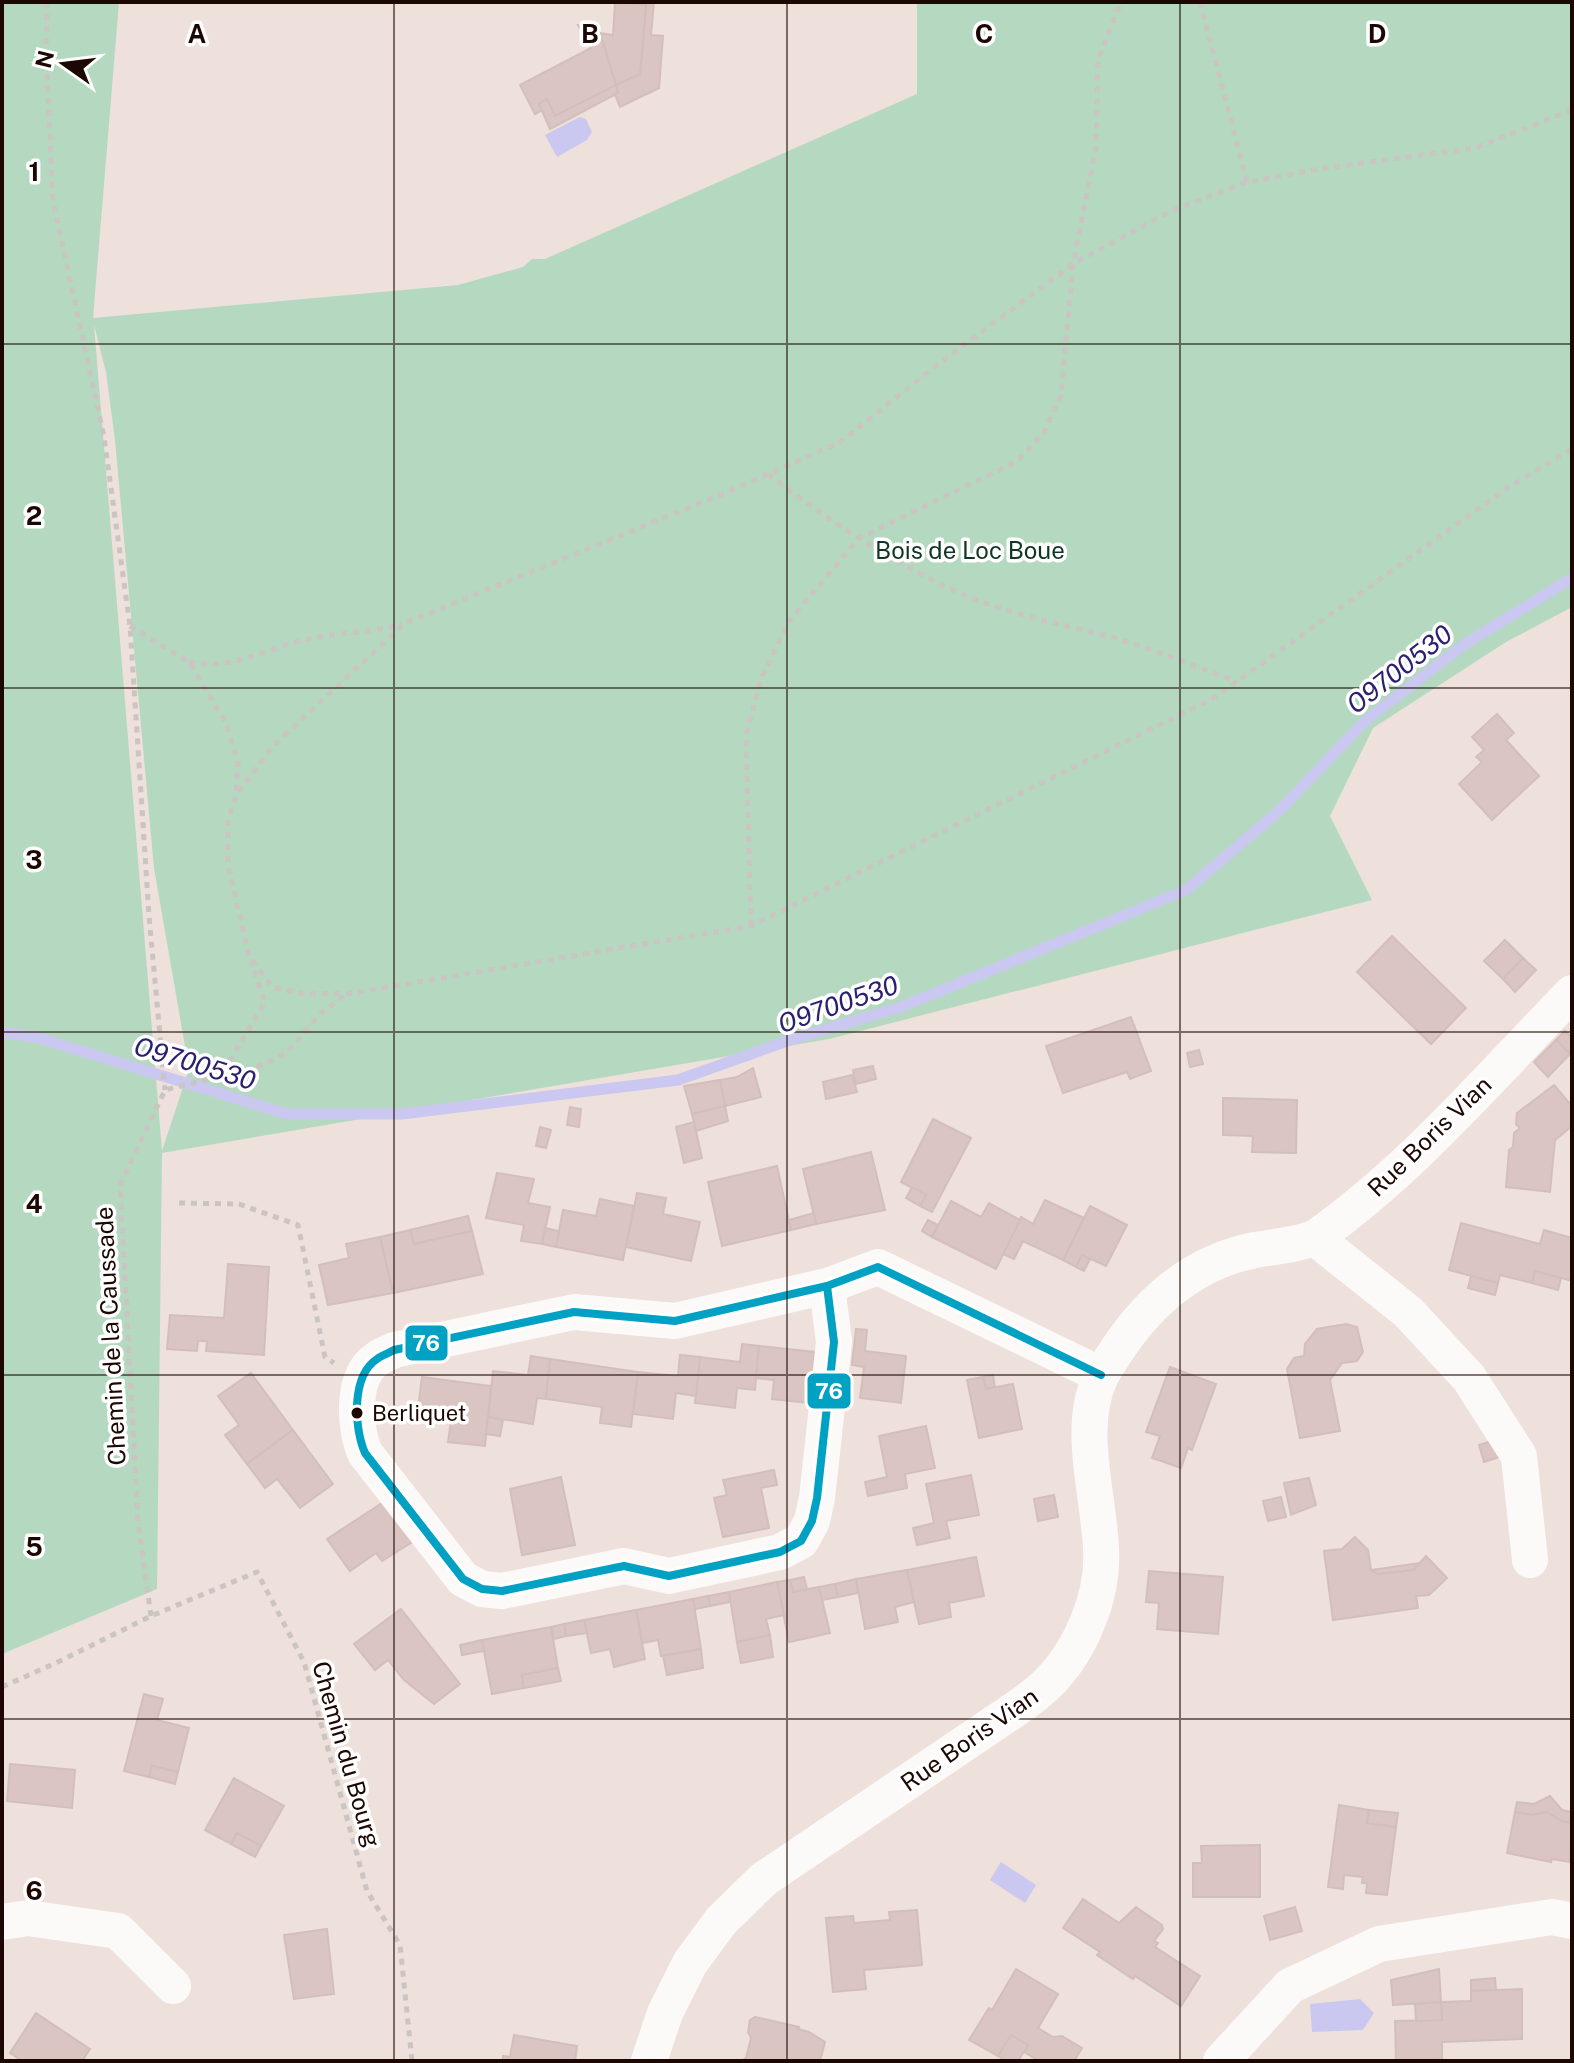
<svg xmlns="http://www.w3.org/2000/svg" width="1574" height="2063" font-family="'Public Sans',sans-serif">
<rect width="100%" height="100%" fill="#eee0da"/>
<path fill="#b4d9c0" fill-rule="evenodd" d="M2,2H119L93,318L458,285L523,267L532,259H545L917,94V2H1572V607L1506,642L1373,728L1330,816L1372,900L829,1039L162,1153L157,1589L2,1654ZM94,325L106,372L115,440L154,868L189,1069L162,1151Z"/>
<g fill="#cac8f0">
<path d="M580,117L586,119L592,132L587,140L557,157L545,135Z"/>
<path d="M1001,1862L1036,1885L1025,1903L990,1880Z"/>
<path d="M1360,1999L1374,2013L1363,2030L1312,2032L1310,2004Z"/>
</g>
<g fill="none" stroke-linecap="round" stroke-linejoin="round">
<path stroke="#cac8f0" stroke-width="11" d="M2,1032L39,1038L287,1114H402L678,1080L790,1040L901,1007L1186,890L1279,811L1365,721L1465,644L1572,578"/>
</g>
<g fill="#dac5c2" stroke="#d2bfbc" stroke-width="2">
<path d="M615,2H654L651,35L663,36L659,88L620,107L615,95L618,93L616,85L640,74L646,5Z"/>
<path d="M615,2L646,5L640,74L616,85L600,33L613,35Z"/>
<path d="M578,25L595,26L594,32L600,33L616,85L555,116L547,99L539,104L542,110L535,114L520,85L591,48Z"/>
<path d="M616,85L618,93L550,129L539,104L547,99L555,116Z"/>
<path d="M1497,714L1514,733L1506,740L1539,776L1492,820L1459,784L1482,762L1476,757L1484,750L1472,737Z"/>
<path d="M1392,936L1466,1008L1431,1044L1357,972Z"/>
<path d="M1505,940L1523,958L1503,979L1484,961Z"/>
<path d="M1523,958L1536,970L1515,992L1503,979Z"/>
<path d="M1131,1017L1151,1071L1130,1079L1127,1072L1063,1093L1046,1046Z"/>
<path d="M1565,1031L1572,1038L1570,1054L1556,1040Z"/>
<path d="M1556,1040L1570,1054L1548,1077L1534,1062Z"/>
<path d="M1199,1050L1203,1064L1190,1067L1187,1053Z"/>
<path d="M873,1066L876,1079L856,1084L853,1070Z"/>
<path d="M753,1068L761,1097L725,1106L720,1080L737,1077Z"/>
<path d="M852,1075L857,1092L826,1099L823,1082Z"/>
<path d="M720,1080L725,1106L692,1114L684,1086Z"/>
<path d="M1554,1085L1572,1106V1126L1555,1140L1550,1192L1506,1187L1509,1150L1513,1147L1514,1133L1520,1128L1516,1124L1517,1113Z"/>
<path d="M1223,1098L1297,1100L1296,1153L1252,1152L1253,1136L1223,1135Z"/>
<path d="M725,1106L728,1121L696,1131L692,1114Z"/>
<path d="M570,1107L581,1109L579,1127L567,1125Z"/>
<path d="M933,1119L971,1138L932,1212L920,1206L926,1195L901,1182Z"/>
<path d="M694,1122L702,1158L684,1163L676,1127Z"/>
<path d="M540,1127L551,1130L546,1148L536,1146Z"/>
<path d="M871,1152L885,1210L816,1224L803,1169Z"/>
<path d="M777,1166L791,1230L722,1246L708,1182Z"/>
<path d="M497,1173L534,1179L528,1203L550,1207L542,1244L521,1241L524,1225L486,1218Z"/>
<path d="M912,1187L926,1195L920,1206L906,1198Z"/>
<path d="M637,1193L666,1198L663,1214L700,1222L691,1261L626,1247Z"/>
<path d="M600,1199L634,1206L623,1260L556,1247L563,1210L596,1216Z"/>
<path d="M1045,1200L1084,1218L1063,1260L1023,1241L1014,1259L1003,1254L1021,1217L1033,1224Z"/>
<path d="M951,1201L981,1217L989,1203L1020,1220L996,1269L932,1237Z"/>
<path d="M1090,1206L1127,1225L1106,1266L1082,1255L1076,1267L1063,1260Z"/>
<path d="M814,1213L816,1224L791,1230L789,1220Z"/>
<path d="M468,1216L472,1231L414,1244L410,1230Z"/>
<path d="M928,1220L938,1225L932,1237L922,1231Z"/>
<path d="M1461,1223L1540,1244L1544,1230L1572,1238V1281L1535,1271L1532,1283L1500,1275L1498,1283L1449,1270Z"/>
<path d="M545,1228L559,1231L556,1247L542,1244Z"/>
<path d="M410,1230L414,1244L472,1231L483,1274L393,1293L380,1237Z"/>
<path d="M380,1237L393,1293L328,1305L319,1265L349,1258L346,1244Z"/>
<path d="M1082,1255L1090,1259L1084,1271L1076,1267Z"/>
<path d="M228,1264L269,1267L264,1355L206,1351L207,1341H198L197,1351L167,1349L170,1315L224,1318Z"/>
<path d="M1535,1271L1561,1278L1558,1290L1532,1283Z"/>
<path d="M1471,1276L1498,1283L1495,1295L1468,1288Z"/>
<path d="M1346,1324L1357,1327L1363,1352L1357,1361L1342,1363L1330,1380L1340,1431L1300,1438L1287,1369L1294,1358L1304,1356L1305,1344L1317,1329Z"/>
<path d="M856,1329L867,1330L865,1351L906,1356L901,1403L860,1398L864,1367L852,1365Z"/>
<path d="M742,1344L759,1346L755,1390L737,1388L735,1408L695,1403L700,1357L740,1362Z"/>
<path d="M759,1346L815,1352L809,1403L772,1399L774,1380L756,1378Z"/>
<path d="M680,1355L700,1357L696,1396L676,1393L673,1419L633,1414L638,1372L678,1376Z"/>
<path d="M531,1356L550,1359L546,1399L537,1398L533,1424L488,1417L493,1371L528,1375Z"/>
<path d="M550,1359L638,1372L631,1427L600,1423L602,1407L546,1399Z"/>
<path d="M1170,1367L1216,1384L1192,1450L1188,1448L1181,1468L1152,1458L1160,1436L1146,1432Z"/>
<path d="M251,1373L293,1430L247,1464L225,1435L239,1425L218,1396Z"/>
<path d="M993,1375L995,1387L986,1389L983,1377Z"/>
<path d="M422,1377L491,1386L485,1446L448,1442L451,1421L417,1417Z"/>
<path d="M983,1377L986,1389L1013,1384L1022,1429L979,1438L967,1380Z"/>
<path d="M488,1417L503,1420L500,1436L486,1434Z"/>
<path d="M926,1426L935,1468L905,1474L907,1488L868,1496L865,1482L887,1477L879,1436Z"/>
<path d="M293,1430L333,1484L300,1508L277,1479L265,1488L247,1464Z"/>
<path d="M1498,1439L1502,1456L1484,1462L1479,1445Z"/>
<path d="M774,1470L777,1485L761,1488L769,1528L723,1537L714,1498L727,1495L723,1480Z"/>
<path d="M971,1475L979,1515L946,1521L950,1538L917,1545L913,1528L934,1523L926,1484Z"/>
<path d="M561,1477L575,1545L522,1555L510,1489Z"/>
<path d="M1309,1478L1316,1505L1291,1515L1284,1483Z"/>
<path d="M1054,1495L1058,1517L1038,1521L1034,1499Z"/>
<path d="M1281,1497L1286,1517L1268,1521L1263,1501Z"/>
<path d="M385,1501L414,1541L382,1561L376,1553L350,1571L327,1539Z"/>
<path d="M1355,1537L1368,1550L1371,1570L1378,1574L1413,1570L1426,1556L1447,1578L1429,1595L1416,1596L1418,1608L1333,1620L1324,1551L1342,1549Z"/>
<path d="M976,1557L984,1596L949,1603L951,1617L919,1624L907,1570Z"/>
<path d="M1419,1563L1413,1570L1378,1574L1371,1570Z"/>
<path d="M907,1570L914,1602L895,1607L898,1622L865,1629L856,1579Z"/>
<path d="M1149,1571L1223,1577L1218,1634L1157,1629L1159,1603L1146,1602Z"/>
<path d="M804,1577L807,1589L793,1592L790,1580Z"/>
<path d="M856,1579L858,1593L838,1597L835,1584Z"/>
<path d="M790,1580L793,1592L819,1587L830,1633L789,1642L777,1582Z"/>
<path d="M777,1582L784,1615L766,1619L770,1635L737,1642L729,1592Z"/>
<path d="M835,1584L838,1597L822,1600L819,1587Z"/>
<path d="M729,1592L730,1602L710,1606L708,1596Z"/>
<path d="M708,1596L710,1606L695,1609L693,1599Z"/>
<path d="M693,1599L701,1649L661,1656L658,1640L642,1643L636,1610Z"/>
<path d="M401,1609L460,1684L434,1704L404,1680L388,1660L375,1670L354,1644Z"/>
<path d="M636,1610L645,1659L614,1667L610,1649L591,1653L584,1620Z"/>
<path d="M584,1620L587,1633L566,1636L564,1624Z"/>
<path d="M564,1624L566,1636L554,1639L551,1627Z"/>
<path d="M551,1627L558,1668L522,1675L524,1688L492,1694L482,1640Z"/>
<path d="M770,1635L773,1657L741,1663L737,1642Z"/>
<path d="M482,1640L484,1651L462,1655L460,1645Z"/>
<path d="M701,1649L703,1668L667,1675L663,1656Z"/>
<path d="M558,1668L561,1681L524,1688L522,1675Z"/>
<path d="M144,1694L163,1699L157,1720L189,1728L178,1772L152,1766L149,1777L124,1771Z"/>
<path d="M10,1764L75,1770L72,1808L7,1801Z"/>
<path d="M152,1766L178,1772L175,1784L149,1777Z"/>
<path d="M234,1778L284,1806L261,1846L237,1833L231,1844L205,1830Z"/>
<path d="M1550,1796L1562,1810L1572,1812V1823L1561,1821L1547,1812L1532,1815L1515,1812L1517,1802L1534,1804Z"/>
<path d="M1339,1805L1369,1810L1367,1823L1396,1827L1387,1895L1366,1893L1367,1883H1362L1363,1877L1344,1875L1343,1889L1328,1887Z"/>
<path d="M1369,1810L1398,1813L1396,1827L1367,1823Z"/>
<path d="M1515,1812L1532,1815L1547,1812L1561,1821L1572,1823L1570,1862L1552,1859L1551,1862L1507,1853Z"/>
<path d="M237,1833L261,1846L255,1857L231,1844Z"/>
<path d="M1260,1845V1897H1193V1863H1202L1201,1846Z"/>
<path d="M1083,1899L1119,1923L1136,1907L1162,1925L1163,1929L1154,1941L1158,1943L1155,1947L1200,1976L1181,2006L1135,1976L1133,1979L1097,1955L1100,1952L1063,1928Z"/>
<path d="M1295,1907L1302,1931L1270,1940L1264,1916Z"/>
<path d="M917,1910L922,1965L864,1970L866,1989L833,1992L826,1918L853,1916L854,1923L890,1920L889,1912Z"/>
<path d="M327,1929L334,1994L294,1999L284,1935Z"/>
<path d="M1016,1969L1058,1994L1038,2028L1053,2037L1062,2036L1082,2048L1074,2061H1039L1024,2052L1028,2045L1011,2035L998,2056L969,2040L989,2008L992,2010Z"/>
<path d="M1439,1969L1441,2002L1393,2005L1391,1980Z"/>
<path d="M1495,1978L1496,1990L1471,1991V1980Z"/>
<path d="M1522,1989V2039L1442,2042V2059L1396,2061L1395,2021L1442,2020L1441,2002L1471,2001V1991Z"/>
<path d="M1441,2002L1442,2020L1416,2021L1415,2004Z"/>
<path d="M36,2013L90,2049L82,2061H22L10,2053Z"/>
<path d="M755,2017L799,2027L798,2029L809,2032L825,2042L820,2061H741L746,2058L751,2038L748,2032L750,2020Z"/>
<path d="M514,2035L577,2046L575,2061H503V2056L510,2057Z"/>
<path d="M1011,2035L1028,2045L1018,2061H1006L998,2056Z"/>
</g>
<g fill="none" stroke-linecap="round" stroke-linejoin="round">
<g stroke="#cac4c2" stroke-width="5" stroke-dasharray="6 6" stroke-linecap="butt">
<path d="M47,2L46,52L53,201L104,437L130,626L149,916L165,1090"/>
<path d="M1200,2L1247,182"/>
<path d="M1572,110L1475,148L1325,168L1247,182L1171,211L1073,264L937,365L839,443L725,493L405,623L273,746L236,795L228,820V864L249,956L272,987L304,994L353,993L751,926L1214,698L1506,489L1572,449"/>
<path d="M768,474C829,521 894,564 964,595C1009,614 1057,623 1104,635C1149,647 1193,666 1236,681"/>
<path d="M130,626L189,662L226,723L238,764L236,794"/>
<path d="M189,662C233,671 267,647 309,639C340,632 372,633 402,624"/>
<path d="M751,926L746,735L761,679L789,621L859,538L1016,462L1043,434L1061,396L1073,264L1096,147L1098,60L1121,2"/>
<path d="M222,1076L266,1064L287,1052L322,1012L347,994"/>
<path d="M179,1203L239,1204L298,1225L325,1357L334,1363"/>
<path d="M151,1616L138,1522L120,1185L165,1090L221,1076L265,1002L251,962"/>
<path d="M2,1687L60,1661L151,1616L257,1572L304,1662L367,1891L400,1945L412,2061"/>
</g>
<g stroke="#fcfaf9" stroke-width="36">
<path d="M1315,1238L1408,1312L1469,1378L1519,1456L1530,1560"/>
<path d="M827,1286L675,1321L574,1312L394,1350C389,1353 382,1355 377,1359C351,1376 354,1428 365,1453L463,1579L482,1589L502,1591L624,1566L669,1576L780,1552L801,1541L812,1521L817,1498L834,1342L827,1286L878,1267L1101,1375"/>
<path d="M2,1922L28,1918L118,1931L173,1986"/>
<path d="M649,2061L665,2013L690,1963L721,1921L764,1879L1017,1708C1027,1701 1037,1694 1046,1685C1080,1653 1104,1596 1101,1549C1099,1495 1076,1427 1101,1376C1105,1367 1112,1358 1117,1350C1150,1300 1195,1262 1255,1250C1272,1247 1306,1244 1319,1235C1414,1167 1491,1076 1572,993"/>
<path d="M1221,2061L1290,1986L1379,1944L1552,1917L1572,1921"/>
</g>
<g stroke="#fff" stroke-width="14">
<path id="bus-1" d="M827,1286L675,1321L574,1312L394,1350C389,1353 382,1355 377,1359C351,1376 354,1428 365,1453L463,1579L482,1589L502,1591L624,1566L669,1576L780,1552L801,1541L812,1521L817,1498L834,1342L827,1286L878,1267L1101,1375"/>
</g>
<use href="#bus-1" stroke="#01a1c4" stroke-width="8"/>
</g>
<path fill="none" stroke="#1c0702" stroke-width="2" stroke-opacity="0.55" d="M394,2V2061M787,2V2061M1180,2V2061M2,344H1572M2,688H1572M2,1032H1572M2,1375H1572M2,1719H1572"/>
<circle fill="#1c0702" stroke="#fff" stroke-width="3" cx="357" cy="1413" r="7"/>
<g text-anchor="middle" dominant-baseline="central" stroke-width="7" stroke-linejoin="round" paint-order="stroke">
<g font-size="22" fill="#1c0702" stroke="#fff" text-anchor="start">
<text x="372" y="1413">Berliquet</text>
</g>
<g font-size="24" fill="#0f3524" stroke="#fff">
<text x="970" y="550">Bois de Loc Boue</text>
</g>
<g font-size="24" fill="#1c0702" stroke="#fff">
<text transform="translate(1429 1136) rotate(-44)">Rue Boris Vian</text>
<text transform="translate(110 1336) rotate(-93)">Chemin de la Caussade</text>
<text transform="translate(969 1739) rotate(-35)">Rue Boris Vian</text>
<text transform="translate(347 1754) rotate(74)">Chemin du Bourg</text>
</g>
<g font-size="26" font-style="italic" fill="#2a1f71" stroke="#fff">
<text transform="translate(1399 669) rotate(-38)">O9700530</text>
<text transform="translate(838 1004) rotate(-19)">O9700530</text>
<text transform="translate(195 1063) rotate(17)">O9700530</text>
</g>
</g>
<g font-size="26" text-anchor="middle" font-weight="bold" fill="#1c0702" stroke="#fff" stroke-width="7" stroke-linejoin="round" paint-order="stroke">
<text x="197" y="43">A</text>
<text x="590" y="43">B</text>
<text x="984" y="43">C</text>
<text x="1377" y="43">D</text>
<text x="34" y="181">1</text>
<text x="34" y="525">2</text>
<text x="34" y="869">3</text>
<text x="34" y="1213">4</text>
<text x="34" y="1556">5</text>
<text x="34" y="1900">6</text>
</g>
<g stroke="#fff" stroke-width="3">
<rect x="404" y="1324" width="45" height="38" rx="8" fill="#01a1c4"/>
<rect x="806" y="1372" width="46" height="38" rx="8" fill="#01a1c4"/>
</g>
<g font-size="22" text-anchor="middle" font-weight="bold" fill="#fff">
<text x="426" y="1351">76</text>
<text x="829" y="1399">76</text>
</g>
<rect width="1574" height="2063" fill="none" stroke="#1c0702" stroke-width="8"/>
<g transform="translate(64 64) rotate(284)" stroke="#ffffff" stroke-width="6" paint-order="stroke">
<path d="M0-6L14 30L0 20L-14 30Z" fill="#1c0702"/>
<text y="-12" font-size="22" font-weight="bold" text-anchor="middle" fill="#1c0702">N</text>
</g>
</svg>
